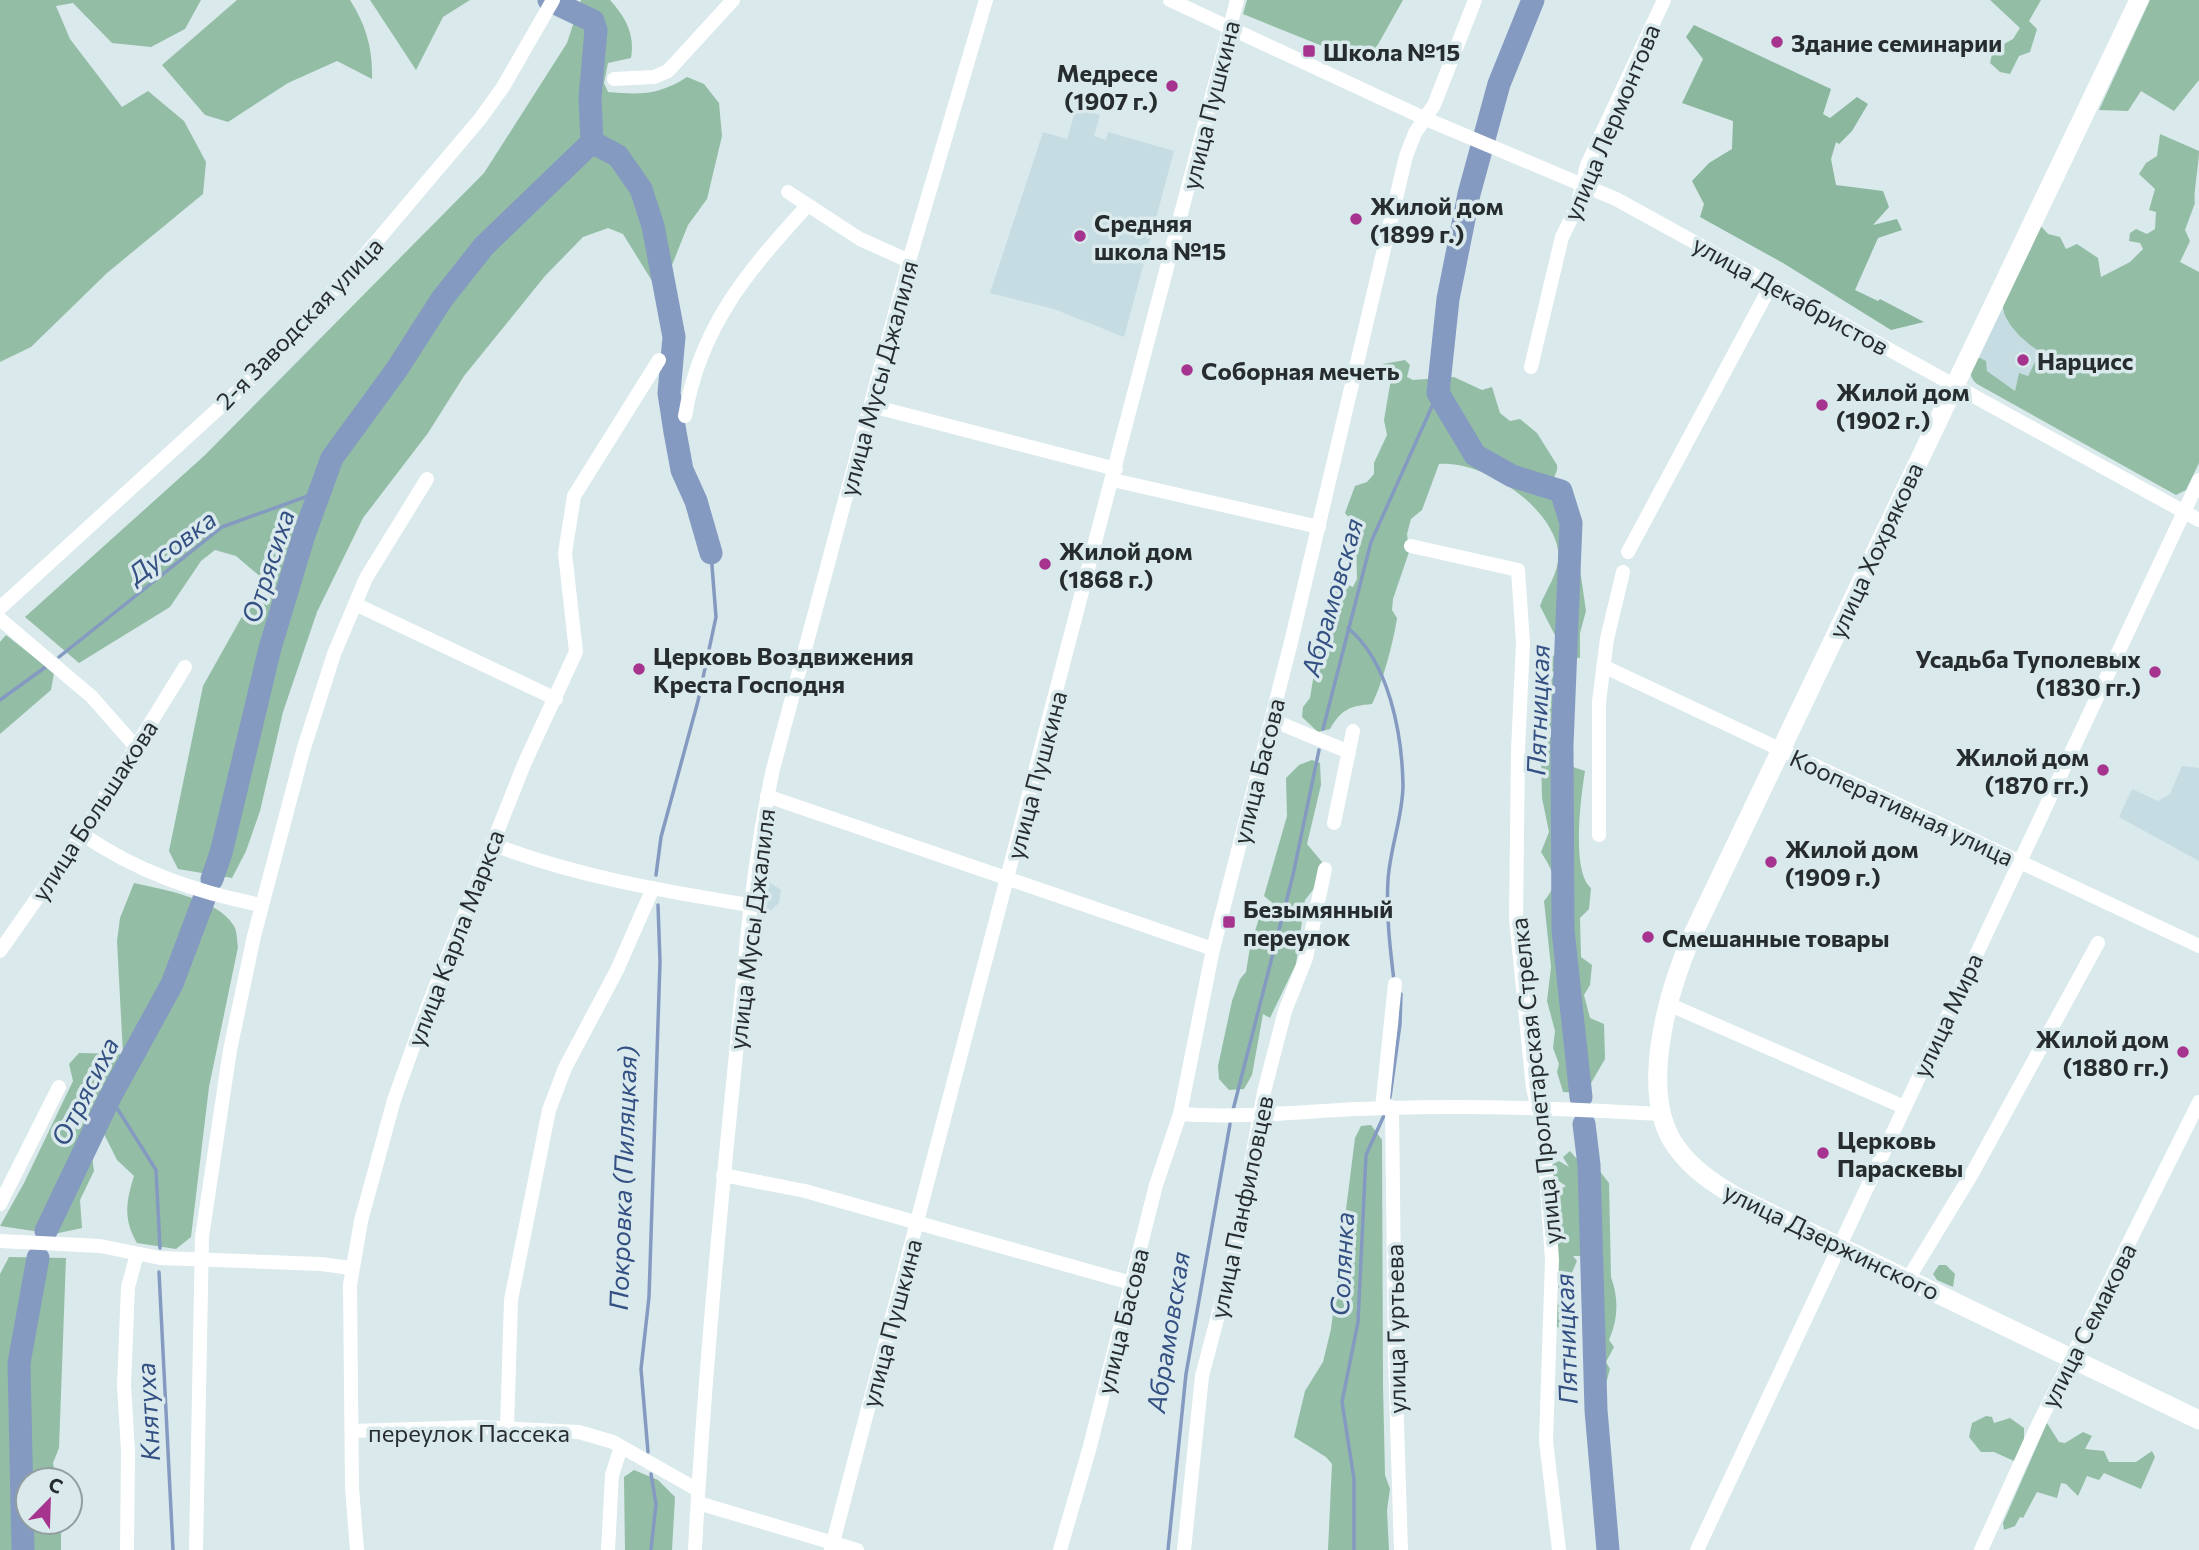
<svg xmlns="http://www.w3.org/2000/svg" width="2199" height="1550" font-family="Commissioner,sans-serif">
<rect width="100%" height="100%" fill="#d9e9ec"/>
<g fill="#c5dde2">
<path d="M1076,108L1100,115L1094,136L1106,140L1108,132L1174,151L1124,337L1054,309L990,293L1043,132L1067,139Z"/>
<path d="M2002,302V310L2009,319L2040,352L2028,376L2019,374L2015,391L1987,371L1976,356Z"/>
<path d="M2182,766L2199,768V861L2119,817L2132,789L2158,801L2170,794Z"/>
<path d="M763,878L781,890L779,903L757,922Z"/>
</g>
<g fill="#93bea5">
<path d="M0,0H201L185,29L151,47L112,43L73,3L56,6L70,39L122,107L148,91L184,121L206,162L203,194L107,273L31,347L0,362Z"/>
<path d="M237,0H350C366,25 373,49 372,79L337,61L288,83L228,122L205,115L162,65Z"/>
<path d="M370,0H470L443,17L416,70Z"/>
<path d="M581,0H610C626,18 635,34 631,58L608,63L604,83L608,92C641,95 659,95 687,77L704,84L719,103L722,136L707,199L688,225L672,265L670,310L623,234L608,228L583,237L545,276L464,376L428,433L363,518L317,612L283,712L260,811L246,851L232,878L178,869L169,851L203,686L263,579L236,556L215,550L201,561L170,607L79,663L25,617L204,456L484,173L567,43Z"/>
<path d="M1247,0H1403L1367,64L1243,14Z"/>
<path d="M1990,0H2041L2029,21L2037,29L2030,52L2019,56L2010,74L2000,72L1990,63L1993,50L2013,39L2020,28Z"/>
<path d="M2150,0H2199V80L2174,111L2141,91L2128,111L2099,110Z"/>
<path d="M2160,134L2199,151C2199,163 2193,196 2195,203L2185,230L2190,241L2180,262L2199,272V463L2186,490L2176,495L1977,384C1967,375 1971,368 1976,356L1986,361L1987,371L2015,391L2019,373L2028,376L2040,352C2024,341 2003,324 2002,302L2039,224L2048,234L2060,237L2066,249L2077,244L2098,258L2101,277L2130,262L2143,249L2140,243L2129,241L2130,233L2136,229L2147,234L2155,229L2156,212L2149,210L2155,189L2139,174L2146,163L2157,156Z"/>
<path d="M1405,360L1410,365L1407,377L1413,380L1454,377L1482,390L1492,387L1500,413L1510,421L1520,419L1537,433L1557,465C1558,473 1554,474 1553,482C1553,488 1557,499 1558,505L1567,502L1571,507L1586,611L1580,633V658L1563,657L1557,661L1574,669C1574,683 1567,688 1575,702L1571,709L1570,766L1585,771C1581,796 1571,871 1591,888L1589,909L1580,918L1581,957L1592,965L1590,985L1584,995L1590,1018L1604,1024L1605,1059L1587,1090L1577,1093L1563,1092L1557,1072L1559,1064L1553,1048L1555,1031L1547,1001L1551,967L1544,901C1560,883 1553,871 1541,852L1549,832L1542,798L1541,753L1553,733C1542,710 1543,695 1555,673L1544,663L1545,658L1556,655L1561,647L1540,606C1547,587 1561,571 1558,550C1551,505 1482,460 1439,464L1422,510L1411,519L1407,534L1409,552L1393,599L1392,610L1397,618C1394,640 1382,685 1372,704C1349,706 1341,710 1330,729L1318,732L1302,717L1303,707L1310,698L1319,643L1326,635L1333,610L1326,600L1332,578L1353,587L1357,579L1356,541L1351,536L1353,523L1345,513L1355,486L1367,482L1374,474V463L1387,435L1384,420L1391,379L1384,373L1383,364Z"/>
<path d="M6,635L54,673L51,690L0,734V642Z"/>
<path d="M1312,760L1320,763L1321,785L1307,844L1322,862L1316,886L1305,900L1296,964L1270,1018L1263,1014L1252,1075L1244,1089L1229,1090L1219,1079L1218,1066L1232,1001L1240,979L1246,972L1250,947L1261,912L1272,911L1275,905L1264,896L1287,816L1286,778L1299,765Z"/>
<path d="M134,883C161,889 219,899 234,926C237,931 237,941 238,947L209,1087L191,1237L176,1249L137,1243C123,1219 126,1202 134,1176L117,1160L104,1134L91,1149L94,1171L80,1200L82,1228L54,1234L0,1226L24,1183L73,1081L69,1064L79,1053L123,1054L117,941L120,918Z"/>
<path d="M1371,1125L1382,1140L1383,1386L1385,1475L1390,1489L1387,1510L1389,1550H1328L1332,1464L1326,1457L1294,1437L1305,1391L1323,1362L1331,1329L1355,1138L1361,1126Z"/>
<path d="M1570,1151L1576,1158L1591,1160L1609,1183L1611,1277C1619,1299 1618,1319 1609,1340L1614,1347L1606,1362L1610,1369L1593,1429L1586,1379L1582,1256H1573L1577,1261L1567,1284L1572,1296L1566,1302L1570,1316L1561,1328L1553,1326L1555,1192L1566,1186L1554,1178L1551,1165L1559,1161L1569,1167L1563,1157Z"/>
<path d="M9,1257L66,1258L59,1448L53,1463L56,1480H28V1522H61V1550H0V1274Z"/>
<path d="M1939,1265H1946L1955,1274L1953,1287L1937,1280L1933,1274Z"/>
<path d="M1986,1416L1992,1417L1994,1423L2010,1418L2024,1428V1441L2014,1461L1994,1452H1981L1969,1437L1972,1423Z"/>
<path d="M2047,1423L2059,1442L2065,1443L2083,1432L2092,1436L2085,1449L2104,1451L2109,1462H2136L2152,1451L2155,1457L2141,1489L2104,1473L2099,1480L2087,1476L2078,1496L2066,1484L2061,1483L2057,1498L2037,1492L2023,1518L2020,1517L2015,1526L2004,1530L2003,1523Z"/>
<path d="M634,1470L658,1480L675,1497L672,1550H625L624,1477Z"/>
</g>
<path fill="#8ab79d" d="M1694,25L1831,89L1823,114L1830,118L1857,97L1868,104L1852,131L1839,144L1836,142L1831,159L1836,185L1883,191L1889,207L1873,225L1897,219L1902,230L1878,238L1855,290L1878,301L1880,299L1924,322L1891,330L1783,263L1700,217L1704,204L1692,181L1709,163L1732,149L1733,121L1682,103L1703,59L1686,37Z"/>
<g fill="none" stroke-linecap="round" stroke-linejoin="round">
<g stroke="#859ac0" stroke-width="3.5">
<path d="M1348,628C1389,662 1402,733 1403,785C1403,816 1390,848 1388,880C1386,914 1390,947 1394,981"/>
<path d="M59,657L222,527L319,492"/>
<path d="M0,700L47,666"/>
<path d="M1323,729L1371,542L1438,393"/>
<path d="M656,875L661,837L698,701L716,617L711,553"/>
<path d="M110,1097L156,1170L160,1248"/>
<path d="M1390,1097L1400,1024L1401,994"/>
<path d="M1233,1110L1293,875L1319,750"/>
<path d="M159,1272L173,1550"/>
<path d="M648,1452L641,1369L649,1297L660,962L658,905"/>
<path d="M651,1550L656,1504L651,1474"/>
<path d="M1168,1550L1186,1374L1230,1124"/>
<path d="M1354,1550V1479L1342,1402L1358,1322L1366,1155L1386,1111"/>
</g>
<g stroke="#859ac0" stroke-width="23">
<path d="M549,0L593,21L596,30L590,98L592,142L618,156L641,189L653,226L674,337L669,393L675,432L682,470L696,501L711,553"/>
<path d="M1533,0L1499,84L1469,194L1448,299L1438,393L1475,455L1512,476L1561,491L1571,523L1562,745L1563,930L1581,1097"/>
<path d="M212,879L221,853L270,648L304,535L332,458L397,369L442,299L484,246L592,142"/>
<path d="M1584,1124L1589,1165L1596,1410L1608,1550"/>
<path d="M46,1231L110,1097L172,984L204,899"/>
<path d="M23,1550L19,1363L38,1258"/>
</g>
<g stroke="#fff" stroke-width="14">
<path d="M1170,0L1426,119L1616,199L2199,520"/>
<path d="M614,79L654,77L668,71L733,0"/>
<path d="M788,192L860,239L909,261"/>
<path d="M1531,367L1562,237L1577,207L1587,165L1664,0"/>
<path d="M872,406L1116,469"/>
<path d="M685,416C700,326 748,271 807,206"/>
<path d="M1113,480L1319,527"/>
<path d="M1411,546L1518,570L1523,643L1518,750L1516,919L1533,1088L1543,1130L1552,1260L1546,1441L1559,1550"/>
<path d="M1628,552L1771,285"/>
<path d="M355,604L556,699"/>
<path d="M0,608L264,367L359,262L480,119L503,87L553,0"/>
<path d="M0,619L92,697L135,746"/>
<path d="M1605,667L2199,946"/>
<path d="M1272,720L1349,752"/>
<path d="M767,796L1213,949"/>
<path d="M1334,823L1353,731"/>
<path d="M82,834C137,872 196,892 261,905"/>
<path d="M1599,835V702L1607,639L1623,572"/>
<path d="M492,844C574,876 663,891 749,905"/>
<path d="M0,951L82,834L185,667"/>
<path d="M1668,1004L1904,1107"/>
<path d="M1392,1107L1395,1360L1401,1550"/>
<path d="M1382,1108L1395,984"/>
<path d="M1180,1114C1249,1119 1320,1109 1389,1108C1480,1105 1570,1109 1661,1114"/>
<path d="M723,1175L805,1191L1131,1283"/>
<path d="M0,1204L59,1087"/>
<path d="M0,1241L100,1246L160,1258L321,1264L351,1268"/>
<path d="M1908,1279L1973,1172L2098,943"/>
<path d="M507,1428L511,1300L549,1110L565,1068L617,970L653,888"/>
<path d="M352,1431L479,1427L579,1432L613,1442L698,1490"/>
<path d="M698,1503L857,1550"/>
<path d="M127,1550L128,1451L124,1385L128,1287L137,1254"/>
<path d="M196,1550L202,1237L230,1050L254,936L303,751L334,654L366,578L427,479"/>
<path d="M357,1550L352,1488L350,1285L361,1221L394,1100L427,1008L525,762L576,652L565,553L574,496L659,360"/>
<path d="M608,1550L612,1475L621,1447"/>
<path d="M695,1550C703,1391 718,1232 734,1074C744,971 751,870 773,769L909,261L986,0"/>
<path d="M831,1550L1237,0"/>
<path d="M1060,1550L1089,1450L1156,1185L1180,1114L1213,949L1291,642L1406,156L1415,133L1434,105L1475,0"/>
<path d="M1184,1550L1202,1376L1235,1251L1264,1092L1285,1011L1306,958L1325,869"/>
<path d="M1697,1550L2199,480"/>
<path d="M1981,1550L2037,1427L2199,1102"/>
</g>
<path stroke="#fff" stroke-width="19" d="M2139,0L1692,936C1668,991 1637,1095 1677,1148C1692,1169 1713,1183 1735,1196L2199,1420"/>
</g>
<g fill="#a6338d" stroke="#d9e9ec" stroke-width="2.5">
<circle cx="1777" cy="42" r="7"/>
<rect x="1302" y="44" width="14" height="14" rx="3.5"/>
<circle cx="1172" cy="86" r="7"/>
<circle cx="1356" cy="219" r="7"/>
<circle cx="1080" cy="236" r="7"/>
<circle cx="2023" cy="360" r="7"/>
<circle cx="1187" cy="370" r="7"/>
<circle cx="1822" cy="405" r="7"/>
<circle cx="1045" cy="564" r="7"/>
<circle cx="639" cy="669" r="7"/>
<circle cx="2155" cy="672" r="7"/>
<circle cx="2103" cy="770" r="7"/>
<circle cx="1771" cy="862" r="7"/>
<rect x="1222" y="915" width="14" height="14" rx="3.5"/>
<circle cx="1648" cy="937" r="7"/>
<circle cx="2183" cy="1052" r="7"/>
<circle cx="1823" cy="1153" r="7"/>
</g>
<g text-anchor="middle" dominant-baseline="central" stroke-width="7" stroke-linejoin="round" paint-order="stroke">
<g font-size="24" font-weight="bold" fill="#272d2e" stroke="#d9e9ec" text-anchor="start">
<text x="1791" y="42">Здание семинарии</text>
<text x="1323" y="51">Школа №15</text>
<text x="1158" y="72" text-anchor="end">Медресе<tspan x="1158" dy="28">(1907 г.)</tspan></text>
<text x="1370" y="205">Жилой дом<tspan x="1370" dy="28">(1899 г.)</tspan></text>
<text x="1094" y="222">Средняя<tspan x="1094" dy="28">школа №15</tspan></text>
<text x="2037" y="360">Нарцисс</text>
<text x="1201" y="370">Соборная мечеть</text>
<text x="1836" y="391">Жилой дом<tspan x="1836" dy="28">(1902 г.)</tspan></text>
<text x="1059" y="550">Жилой дом<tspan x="1059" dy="28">(1868 г.)</tspan></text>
<text x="653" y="655">Церковь Воздвижения<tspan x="653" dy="28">Креста Господня</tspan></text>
<text x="2141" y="658" text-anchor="end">Усадьба Туполевых<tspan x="2141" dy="28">(1830 гг.)</tspan></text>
<text x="2089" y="756" text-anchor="end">Жилой дом<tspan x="2089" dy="28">(1870 гг.)</tspan></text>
<text x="1785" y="848">Жилой дом<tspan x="1785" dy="28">(1909 г.)</tspan></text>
<text x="1243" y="908">Безымянный<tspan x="1243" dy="28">переулок</tspan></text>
<text x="1662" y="937">Смешанные товары</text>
<text x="2169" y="1038" text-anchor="end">Жилой дом<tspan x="2169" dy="28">(1880 гг.)</tspan></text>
<text x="1837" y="1139">Церковь<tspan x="1837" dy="28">Параскевы</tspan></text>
</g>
<g font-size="24" fill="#272d2e" stroke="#d9e9ec">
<text transform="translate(1210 105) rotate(-76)">улица Пушкина</text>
<text transform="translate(1611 122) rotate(-67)">улица Лермонтова</text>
<text transform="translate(1791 295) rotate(29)">улица Декабристов</text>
<text transform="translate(299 323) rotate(-46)">2-я Заводская улица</text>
<text transform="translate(878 378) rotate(-75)">улица Мусы Джалиля</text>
<text transform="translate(1875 550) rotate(-65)">улица Хохрякова</text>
<text transform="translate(1258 771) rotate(-76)">улица Басова</text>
<text transform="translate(1036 775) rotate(-75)">улица Пушкина</text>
<text transform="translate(1902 807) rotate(25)">Кооперативная улица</text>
<text transform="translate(94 810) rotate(-57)">улица Большакова</text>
<text transform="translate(751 929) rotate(-83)">улица Мусы Джалиля</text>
<text transform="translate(455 938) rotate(-69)">улица Карла Маркса</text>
<text transform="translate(1947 1015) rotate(-65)">улица Мира</text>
<text transform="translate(1535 1081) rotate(-96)">улица Пролетарская Стрелка</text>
<text transform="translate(1241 1207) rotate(-78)">улица Панфиловцев</text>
<text transform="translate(1832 1241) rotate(26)">улица Дзержинского</text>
<text transform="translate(1122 1321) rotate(-76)">улица Басова</text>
<text transform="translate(891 1323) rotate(-75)">улица Пушкина</text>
<text transform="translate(2088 1325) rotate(-63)">улица Семакова</text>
<text transform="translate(1395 1329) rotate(-91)">улица Гуртьева</text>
<text x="469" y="1432">переулок Пассека</text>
</g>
<g font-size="26" font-style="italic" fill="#345083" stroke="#d9e9ec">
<text transform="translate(171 546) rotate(-37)">Дусовка</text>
<text transform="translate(267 566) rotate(-72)">Отрясиха</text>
<text transform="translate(1331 597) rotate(-74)">Абрамовская</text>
<text transform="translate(1537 710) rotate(-88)">Пятницкая</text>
<text transform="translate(84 1091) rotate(-63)">Отрясиха</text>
<text transform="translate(622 1178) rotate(-88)">Покровка (Пиляцкая)</text>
<text transform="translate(1341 1264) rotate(-87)">Солянка</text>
<text transform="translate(1167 1332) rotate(-81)">Абрамовская</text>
<text transform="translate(1565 1339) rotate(-92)">Пятницкая</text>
<text transform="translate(147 1412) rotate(-93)">Княтуха</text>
</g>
</g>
<g transform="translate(49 1501) rotate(23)"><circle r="33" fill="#d9e9ec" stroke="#929ea0" stroke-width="2"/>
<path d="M0-5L12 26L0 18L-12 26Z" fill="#a6338d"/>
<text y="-10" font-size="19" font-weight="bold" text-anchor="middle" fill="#272d2e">С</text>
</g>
</svg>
